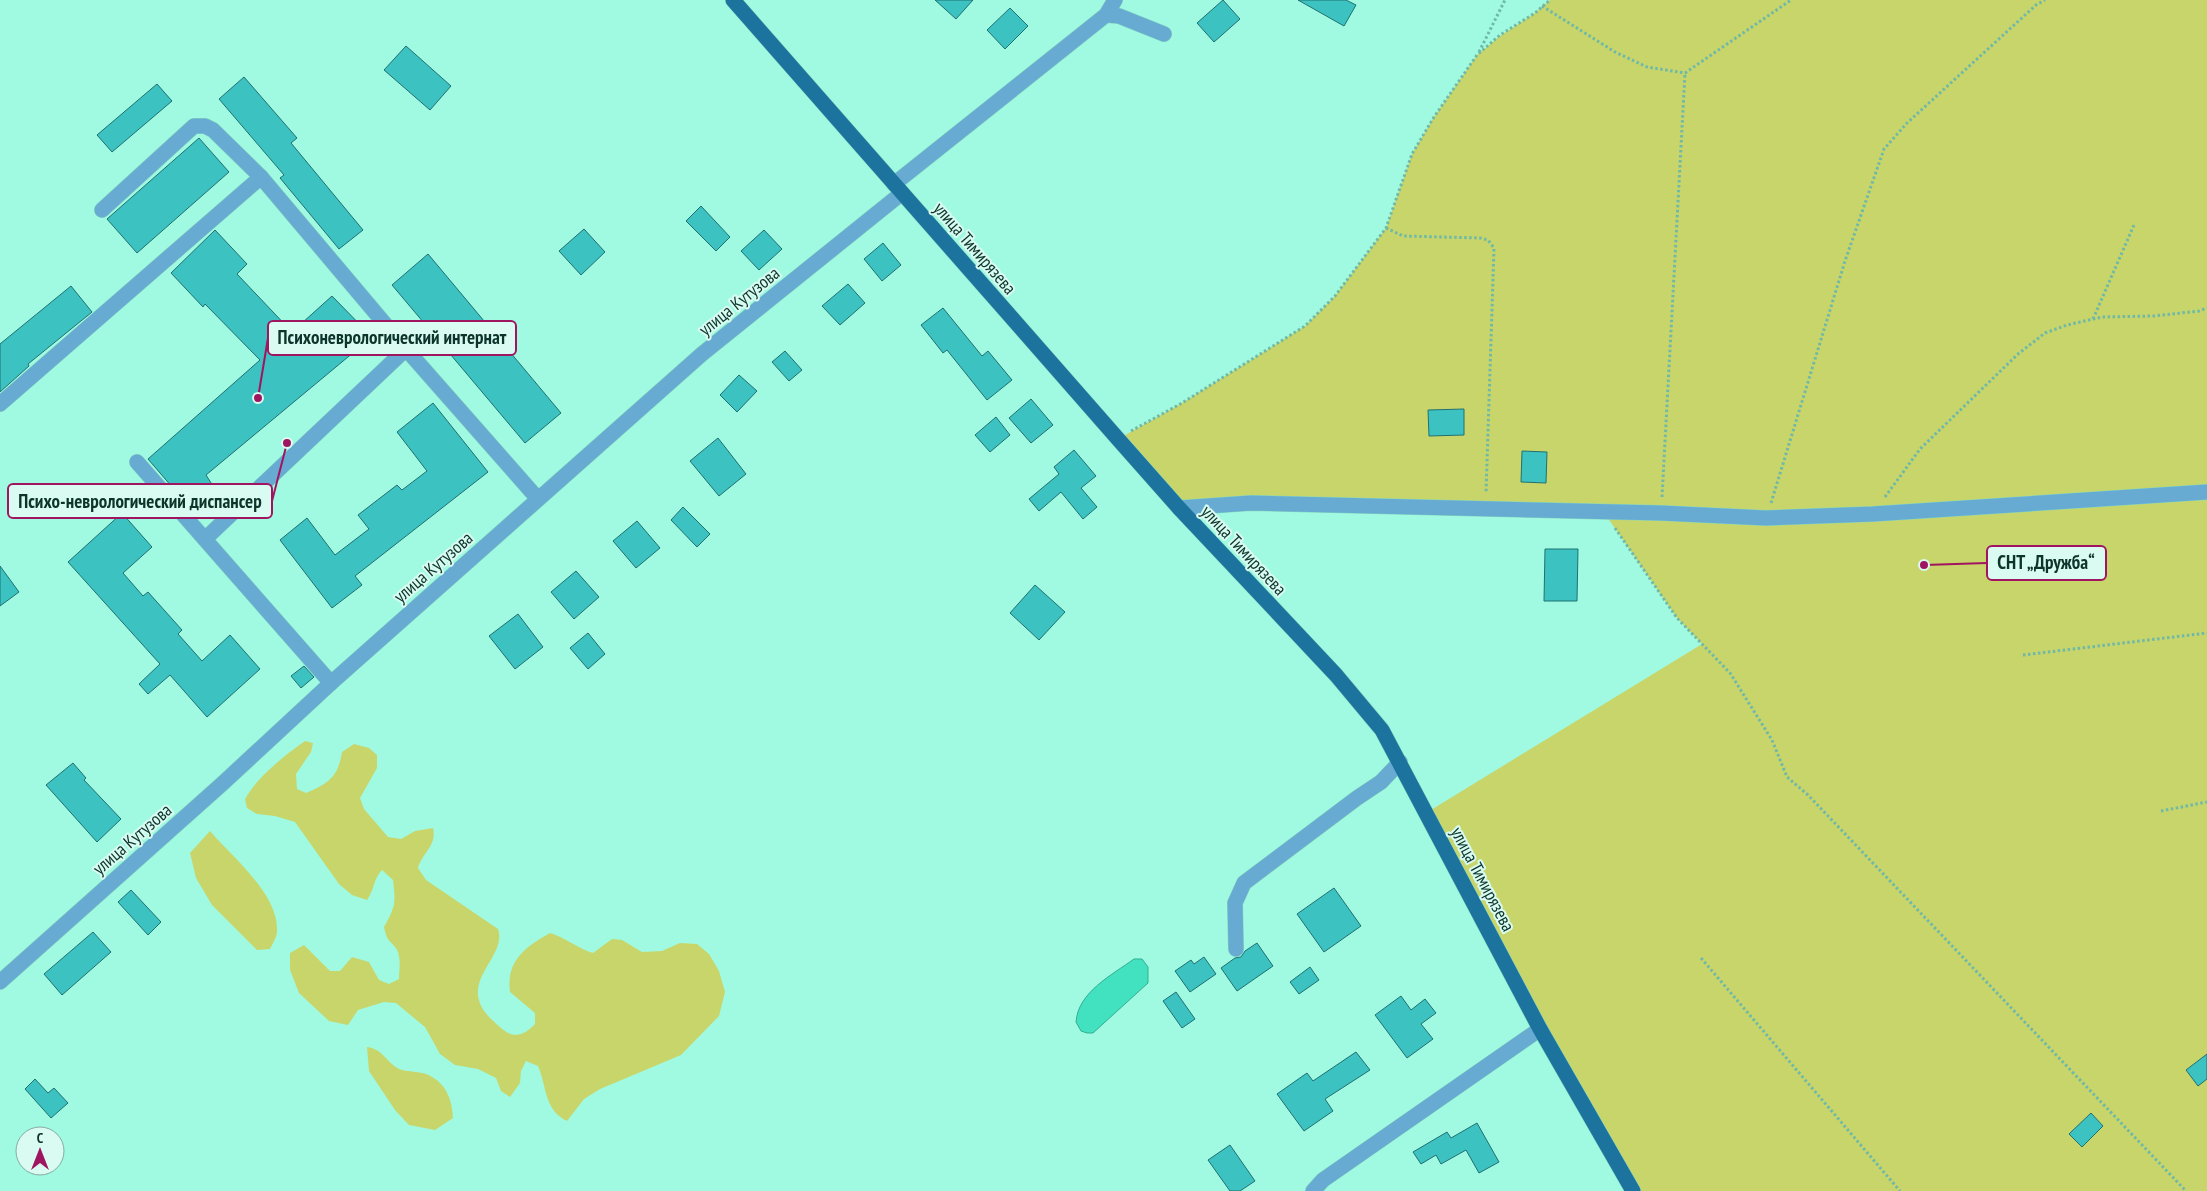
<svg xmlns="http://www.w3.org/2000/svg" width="2207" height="1191" font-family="'PT Sans Narrow',sans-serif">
<rect width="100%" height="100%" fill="#a0fae1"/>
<g fill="#c8d56b">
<path d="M1550,0H2207V1191H1633L1426,813L1702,644L1677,618L1603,511L1179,508L1118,439L1182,403L1305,326L1335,296L1386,228L1412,154L1434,117L1477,55L1500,36L1535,13Z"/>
<path d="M305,741L313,743L311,752L296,774L297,789L306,793C329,783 338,777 342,752L354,744L369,748L377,755V768L360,798L364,809L388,837L401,839L415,831L433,828C437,846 423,852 418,868L426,880L498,929C508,958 455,982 490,1018C496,1023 501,1029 508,1033C519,1038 527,1032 535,1024V1013L510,992C506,961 525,947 550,933C566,938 577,948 593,953L612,939L622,940L642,952L662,951L680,943L697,944L709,954L719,971L725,992L719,1016L681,1055L600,1089L584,1099L567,1121C544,1110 547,1087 538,1066L526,1061L521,1071L520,1083L510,1097L501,1091L496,1078L478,1069L455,1065L440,1054L425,1027L396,1003L384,1002L358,1010L348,1025L329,1021L299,993L290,970V953L304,945L330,971H340L352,957L369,962L379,980L389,984L399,979C399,970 402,955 395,947C388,938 387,941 384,927C395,907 396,904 393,880L382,870C373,879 375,889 367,900L352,895L339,884L295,822L275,816L257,814L247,808L245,799C258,776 284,756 305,741Z"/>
<path d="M210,831C231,856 279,894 277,931C277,937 273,943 270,949L257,950L212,905L196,878L190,853Z"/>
<path d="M367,1047C383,1049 386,1062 399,1069C407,1072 417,1071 426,1074C446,1082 452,1099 453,1118L435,1130L409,1125L395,1110L369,1071Z"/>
</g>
<path fill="#42e2c0" stroke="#32ae93" d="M1134,959H1142L1148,967V983L1093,1033H1087L1081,1031L1076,1022C1078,992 1112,975 1134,959Z"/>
<g fill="#3dc2c2" stroke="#217070">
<path d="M935,0H973L956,19Z"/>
<path d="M1223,0L1240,19L1214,42L1197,23Z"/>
<path d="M1298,0H1346L1356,5L1344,26Z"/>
<path d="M1010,8L1028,26L1005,49L987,30Z"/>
<path d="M406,46L451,86L430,110L384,70Z"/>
<path d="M244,77L297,138L291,143L363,230L339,249L280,178L284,175L219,99Z"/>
<path d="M157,84L172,101L112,152L97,135Z"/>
<path d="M199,138L229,172L137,253L107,219Z"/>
<path d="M701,206L730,237L716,251L686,221Z"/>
<path d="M584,229L605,252L581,275L559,251Z"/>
<path d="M215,230L247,264L237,274L292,332L332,296L372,337L206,475L220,497L197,516L148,459L260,360L205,304L203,307L171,273Z"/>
<path d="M764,230L782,249L759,270L741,251Z"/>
<path d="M883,243L901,265L882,281L864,259Z"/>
<path d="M428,254L561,413L525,443L392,285Z"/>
<path d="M848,284L865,303L840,325L822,306Z"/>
<path d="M71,286L92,312L28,364L29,366L0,392V344Z"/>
<path d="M943,308L982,356L988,351L1012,380L987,400L947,350L943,353L921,325Z"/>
<path d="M785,351L802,370L789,381L772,362Z"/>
<path d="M739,375L757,391L737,412L720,395Z"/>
<path d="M1031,399L1053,425L1031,443L1009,418Z"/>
<path d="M433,403L488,472L355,576L362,585L332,608L280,540L307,518L335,555L369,529L358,515L397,485L402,490L427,471L397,432Z"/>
<path d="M1464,409V435L1429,436L1428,410Z"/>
<path d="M996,417L1010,435L990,452L975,435Z"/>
<path d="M718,438L746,474L719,496L690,461Z"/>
<path d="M1074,450L1096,476L1081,488L1097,507L1083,519L1061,492L1039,511L1029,499L1059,474L1054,467Z"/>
<path d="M1522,451L1547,452L1546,483L1521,482Z"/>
<path d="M683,507L710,534L697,547L671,520Z"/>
<path d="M122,513L152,547L123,573L143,596L148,592L182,630L178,634L202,661L230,635L260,669L207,717L170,675L148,694L139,684L160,664L68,562Z"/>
<path d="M637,521L660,548L636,568L613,541Z"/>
<path d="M1545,549H1578L1577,601H1544Z"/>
<path d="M0,566L19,592L0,606Z"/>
<path d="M576,571L599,597L574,619L551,592Z"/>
<path d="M1035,585L1065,612L1039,640L1010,613Z"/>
<path d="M518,614L543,647L515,669L489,636Z"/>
<path d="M588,633L605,654L588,669L570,648Z"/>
<path d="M304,666L314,677L301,688L291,676Z"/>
<path d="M73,763L86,778L84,780L121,819L97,842L46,785Z"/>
<path d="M1334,888L1361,926L1324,952L1297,914Z"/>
<path d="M131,890L161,922L148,935L118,902Z"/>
<path d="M93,932L111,952L62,995L44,974Z"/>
<path d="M1257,943L1273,966L1237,991L1221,968L1235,958L1241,957L1245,951Z"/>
<path d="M1204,957L1216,974L1190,992L1175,971L1191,960L1194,964Z"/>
<path d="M1310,967L1319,980L1299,994L1290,982Z"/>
<path d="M1176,992L1195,1019L1182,1028L1163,1001Z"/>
<path d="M1401,996L1411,1010L1425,999L1436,1013L1421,1024L1433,1039L1407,1058L1375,1015Z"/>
<path d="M1356,1052L1370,1070L1325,1099L1333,1111L1304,1131L1277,1094L1307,1073L1313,1081Z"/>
<path d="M2207,1054V1079L2198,1086L2186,1070Z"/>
<path d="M35,1079L48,1093L54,1088L68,1103L51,1118L25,1089Z"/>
<path d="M2091,1113L2103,1126L2082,1147L2069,1134Z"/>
<path d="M1477,1123L1499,1162L1479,1173L1466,1150L1441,1164L1436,1155L1421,1164L1413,1152L1447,1132L1451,1138Z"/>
<path d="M1230,1145L1255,1181L1240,1191H1230L1208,1160Z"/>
</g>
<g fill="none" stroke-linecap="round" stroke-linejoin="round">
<g stroke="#86d6c0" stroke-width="16">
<g id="minor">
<path d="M1106,15L1115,0"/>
<path d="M894,184L1106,15L1119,16L1164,34"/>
<path d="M102,210L194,126H205L213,130L261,177L406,349L538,499"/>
<path d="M0,404L261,177"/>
<path d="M137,462L331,683"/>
<path d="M1179,508L1251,503L1661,513L1766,518L1873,514L2207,492"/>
<path d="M205,539L406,349"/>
<path d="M1236,949L1235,903L1244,883L1357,798L1381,782L1400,762"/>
<path d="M0,982L222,784L331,683L702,354L902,193"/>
<path d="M1313,1191L1323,1180L1540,1029"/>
</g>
</g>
<g stroke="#86d6c0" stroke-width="16">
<path id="major" d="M733,0L1118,439L1179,508L1336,675L1382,730L1540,1029L1633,1191"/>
</g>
<g stroke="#70b9a6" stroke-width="3" stroke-dasharray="2.5 2.5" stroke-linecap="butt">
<path d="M1542,6L1615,52L1647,67L1685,73L1791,0"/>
<path d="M1479,52L1505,0"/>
<path d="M1386,228L1403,236L1480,238L1488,240L1494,248L1486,493"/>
<path d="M2093,319L2134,225"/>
<path d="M1131,431L1182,403L1305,326L1335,296L1386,228L1412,154L1434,117L1477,55L1500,35L1535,13L1550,0"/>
<path d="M1662,497L1685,73"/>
<path d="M1885,497L1920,449L2018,354L2045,333L2067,325L2102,317L2154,316L2199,311L2207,308"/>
<path d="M1771,503L1845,261L1884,149L1907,123L2036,5L2045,0"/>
<path d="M1615,528L1677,618L1730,673L1772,740L1787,777L1808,795L2186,1191"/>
<path d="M2023,655L2207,633"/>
<path d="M2161,811L2207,802"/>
<path d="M1701,958L1900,1191"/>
</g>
<use href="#minor" stroke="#67abd2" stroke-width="15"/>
<use href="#major" stroke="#1c739d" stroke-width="15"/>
</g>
<g text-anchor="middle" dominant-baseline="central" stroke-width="4" stroke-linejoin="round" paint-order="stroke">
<g font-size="18" fill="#0d342b" stroke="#d9fbf1">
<text transform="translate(975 248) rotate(49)">улица Тимирязева</text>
<text transform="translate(739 301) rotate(-39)">улица Кутузова</text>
<text transform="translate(1244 550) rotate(47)">улица Тимирязева</text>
<text transform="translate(433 567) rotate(-41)">улица Кутузова</text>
<text transform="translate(132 839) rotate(-41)">улица Кутузова</text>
<text transform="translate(1483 879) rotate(62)">улица Тимирязева</text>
</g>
</g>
<path fill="none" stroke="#a01560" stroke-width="2" d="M258 398L268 338M287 443L272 501M1924 565L1987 563"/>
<g fill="#a01560" stroke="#d9fbf1" stroke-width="2">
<circle cx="258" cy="398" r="5"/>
<circle cx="287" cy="443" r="5"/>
<circle cx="1924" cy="565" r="5"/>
</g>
<g fill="#d9fbf1" stroke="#a01560" stroke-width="2">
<rect x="268" y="321" width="248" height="34" rx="5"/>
<rect x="8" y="484" width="264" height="34" rx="5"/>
<rect x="1987" y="546" width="119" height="34" rx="5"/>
</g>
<g font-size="19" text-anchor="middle" font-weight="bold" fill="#0d342b">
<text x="392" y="344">Психоневрологический интернат</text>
<text x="140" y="508">Психо-неврологический диспансер</text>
<text x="2046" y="569">СНТ „Дружба“</text>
</g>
<g transform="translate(40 1151)"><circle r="24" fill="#d9fbf1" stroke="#87aba2"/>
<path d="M0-4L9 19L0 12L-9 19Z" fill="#a01560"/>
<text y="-8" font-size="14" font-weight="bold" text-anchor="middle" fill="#0d342b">С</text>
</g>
</svg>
